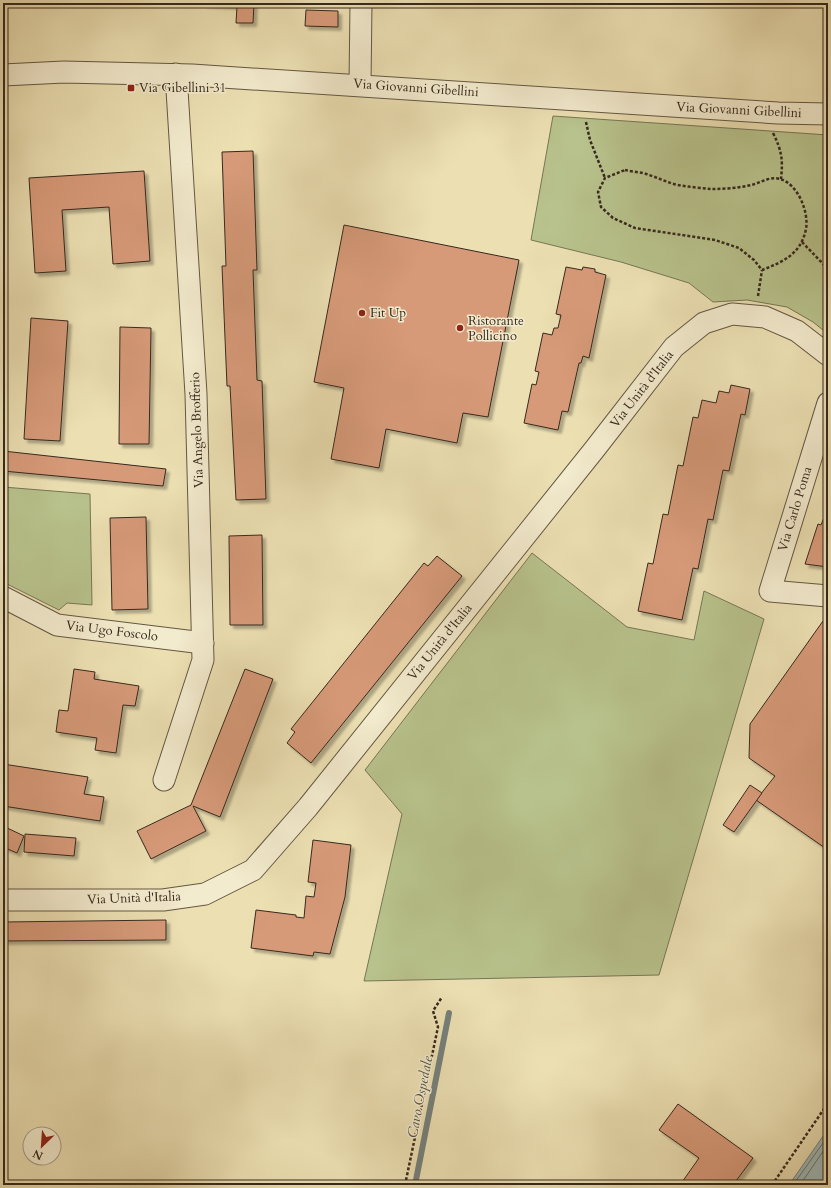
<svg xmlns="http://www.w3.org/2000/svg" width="831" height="1188" font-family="Cardo,serif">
<defs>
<filter id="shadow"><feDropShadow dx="3.5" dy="3.5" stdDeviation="1" flood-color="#0004"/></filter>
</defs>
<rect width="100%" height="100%" fill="#ece0b3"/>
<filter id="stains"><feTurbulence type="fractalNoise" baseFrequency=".005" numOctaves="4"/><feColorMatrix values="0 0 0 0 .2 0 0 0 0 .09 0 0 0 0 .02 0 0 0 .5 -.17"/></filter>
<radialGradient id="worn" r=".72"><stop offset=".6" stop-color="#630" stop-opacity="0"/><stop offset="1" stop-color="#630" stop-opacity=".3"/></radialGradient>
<g fill="#b8c28c" stroke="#777655">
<path d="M553,116L828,135V334L813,322L787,307L747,300L713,302L689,283L621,262L531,240Z"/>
<path d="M3,487L90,494L92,605L67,603L59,610L3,582Z"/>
<path d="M532,553L627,627L694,640L704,591L764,619L659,975L364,981L402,814L365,770Z"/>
</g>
<path fill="#9fbab9" stroke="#75807b" d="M828,1129V1185H789Z"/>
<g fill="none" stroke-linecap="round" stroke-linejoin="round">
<g stroke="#6a726c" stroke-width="1">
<path d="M793,1185L828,1136"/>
<path d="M800,1185L828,1144"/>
</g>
<path stroke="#75807b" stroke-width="6" d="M415,1185L449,1013"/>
</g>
<g fill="#d79a79" stroke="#36291e" filter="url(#shadow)">
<path d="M204,3H254L253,23H236L237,6L204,4Z"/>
<path d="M306,10L338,11V27L305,26Z"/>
<path d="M253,151L257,270H253L257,380L262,381L266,499L236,500L230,386H227L222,266H226L222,152Z"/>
<path d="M144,171L150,261L113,264L109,207L62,210L66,271L35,273L29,178Z"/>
<path d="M344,225L519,260L488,417L463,413L457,443L386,429L379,468L331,459L344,388L314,382Z"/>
<path d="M566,267L582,270L583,267L595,269V272L606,275L589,358L583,356L581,363H579L568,412L562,411L558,430L524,423L532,384L536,385L539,372L535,371L543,333L552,335L554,328H558L561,315L556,314Z"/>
<path d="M31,318L68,321L60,441L24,439Z"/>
<path d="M120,327L151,328L149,444H119Z"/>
<path d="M731,385L750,389L745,415L741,414L729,471L723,470L713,520L708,519L698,569L693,568L682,620L638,611L648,563L653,564L663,514L668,515L678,465L683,466L693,417L698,418L702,400L716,403L719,391L729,393Z"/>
<path d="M3,451L166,469L163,486L3,471Z"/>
<path d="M828,507V567L805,564L818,524L821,525Z"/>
<path d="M146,517L148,609L112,610L110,518Z"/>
<path d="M262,535L263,625H230L229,536Z"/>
<path d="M437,556L462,576L311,763L287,743L295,732L291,729L424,563L428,566Z"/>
<path d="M823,621L828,624V850L756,800L775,776L749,758L750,724Z"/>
<path d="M74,669L95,672L94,679L139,686L135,706L123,705L116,753L95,750L97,738L56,732L59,710L68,711Z"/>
<path d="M245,669L273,679L220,817L193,806L206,831L151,859L137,831L191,805Z"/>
<path d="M3,764L88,777L84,794L104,797L100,821L3,806Z"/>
<path d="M750,785L762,793L734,832L723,825Z"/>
<path d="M3,826L24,836L17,853L3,847Z"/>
<path d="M25,834L76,838L74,856L24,852Z"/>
<path d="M313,840L351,845L345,897L330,954L314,952L313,956L251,948L256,910L296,915V917L304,918L306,896L314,897L316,883L308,882Z"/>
<path d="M166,920V940L3,941V922Z"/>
<path d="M678,1104L753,1158L733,1185H680L699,1158L659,1130Z"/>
</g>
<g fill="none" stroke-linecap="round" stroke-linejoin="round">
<g stroke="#645743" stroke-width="23">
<g id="minor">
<path d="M3,75L64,72L192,75L778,113L828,114"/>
<path d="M360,85L361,3"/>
<path d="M828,403L770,591L828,596"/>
<path d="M3,597L57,625L203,643"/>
<path d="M164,780L203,660L196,394L176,74"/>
<path d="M3,900H163L205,894L253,870L308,807L594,450L674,347L704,323L732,314L765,317L797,331L828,355"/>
</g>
</g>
<g stroke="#36291e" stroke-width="2.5" stroke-dasharray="3 2" stroke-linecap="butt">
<path d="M586,122L590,140L605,178"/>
<path d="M773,133C782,151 783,160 781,179"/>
<path d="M625,170C633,172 642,172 649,175C659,178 668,183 678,185C689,187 701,188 711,189C724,189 738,188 751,185C761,183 769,176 780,179C798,184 809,212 806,229C801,254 783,262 762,270L754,260L739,248L715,240L635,228L613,218L601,207L598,192L605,178Z"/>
<path d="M802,242L828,269"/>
<path d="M758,296L762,270"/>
<path d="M405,1185L438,1027L433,1011L442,997"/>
<path d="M772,1185L828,1103"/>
</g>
<use href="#minor" stroke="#f3ebce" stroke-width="21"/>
</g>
<g fill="#8f2418" stroke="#f3ebce" stroke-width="1.5">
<rect x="127" y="84" width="8" height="8" rx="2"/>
<circle cx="362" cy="313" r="4"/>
<circle cx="460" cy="328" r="4"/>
</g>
<g text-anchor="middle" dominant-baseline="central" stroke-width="3" stroke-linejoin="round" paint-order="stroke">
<g font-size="13" fill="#36291e" stroke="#f3ebce" text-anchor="start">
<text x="139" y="88">Via Gibellini 31</text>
<text x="370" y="313">Fit Up</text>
<text x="468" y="321">Ristorante<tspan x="468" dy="15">Pollicino</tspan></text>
</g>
<g font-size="13" fill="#36291e" stroke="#f3ebce">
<text transform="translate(416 88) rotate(4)">Via Giovanni Gibellini</text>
<text transform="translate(739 110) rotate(3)">Via Giovanni Gibellini</text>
<text transform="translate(642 389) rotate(-52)">Via Unità d'Italia</text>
<text transform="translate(197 430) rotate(-92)">Via Angelo Brofferio</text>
<text transform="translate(795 509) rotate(-73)">Via Carlo Poma</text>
<text transform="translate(112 631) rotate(7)">Via Ugo Foscolo</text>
<text transform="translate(440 642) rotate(-51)">Via Unità d'Italia</text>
<text transform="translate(134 898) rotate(-2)">Via Unità d'Italia</text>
</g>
<g font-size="14" font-style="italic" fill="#504d45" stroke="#f3ebce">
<text transform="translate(420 1097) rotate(-79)">Cavo Ospedale</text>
</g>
</g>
<rect width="831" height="1188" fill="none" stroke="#ece0b3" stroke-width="16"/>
<rect x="4" y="4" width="823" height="1180" fill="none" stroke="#36291e" stroke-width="2"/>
<rect x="8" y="8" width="815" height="1172" fill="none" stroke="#36291e"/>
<g transform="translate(42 1146) rotate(205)"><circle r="19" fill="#f3ebce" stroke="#a79d88"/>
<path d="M0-3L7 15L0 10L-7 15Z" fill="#8f2418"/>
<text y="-6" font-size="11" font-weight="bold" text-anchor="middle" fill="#36291e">N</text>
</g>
<rect width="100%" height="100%" filter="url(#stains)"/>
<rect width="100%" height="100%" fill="url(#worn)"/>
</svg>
